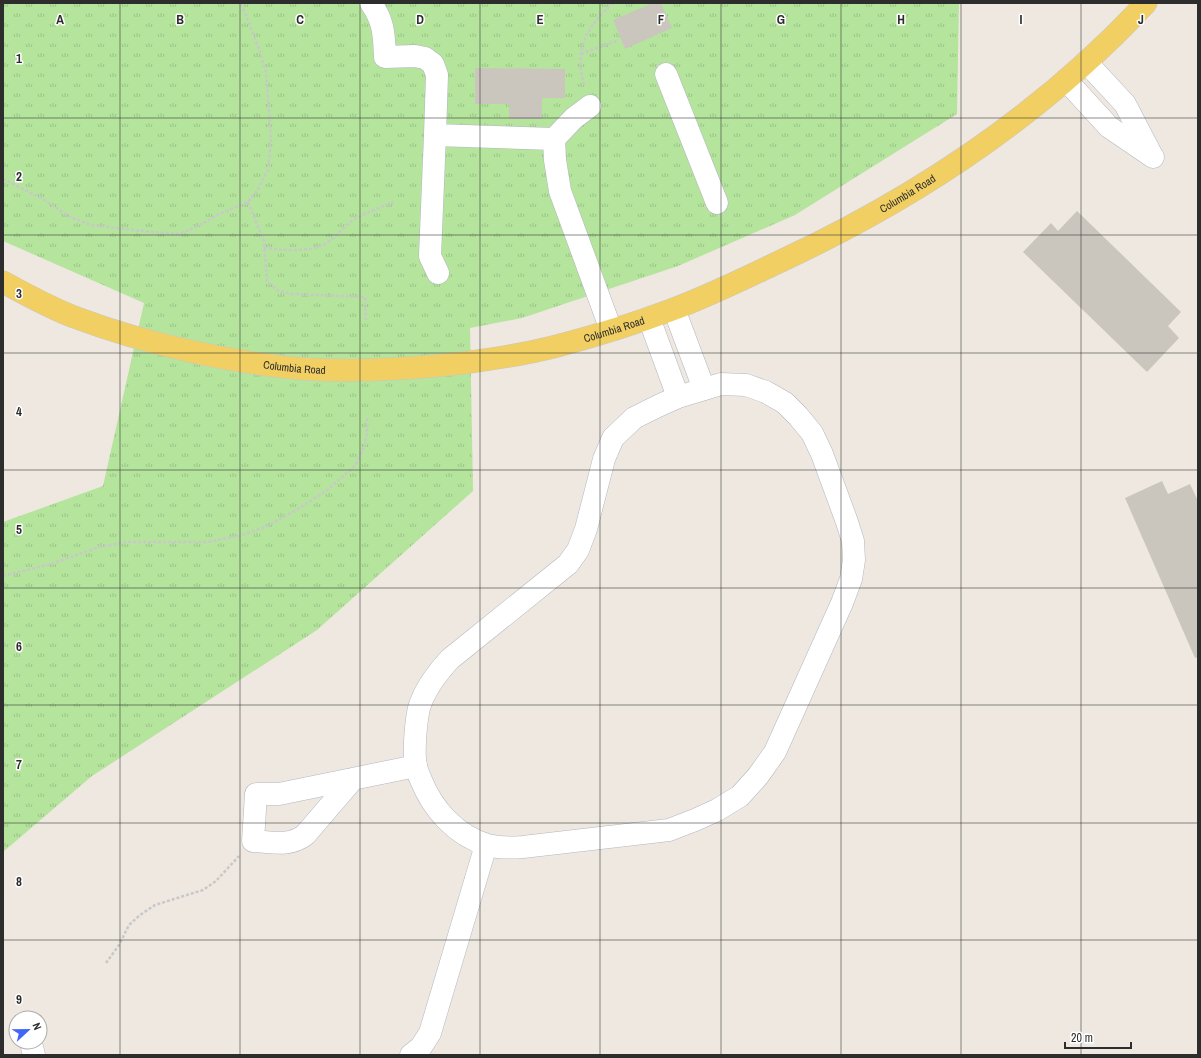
<svg xmlns="http://www.w3.org/2000/svg" width="1201" height="1058" font-family="'Archivo Narrow',sans-serif">
<defs>
<pattern id="grass-tufts" width="24" height="20" patternUnits="userSpaceOnUse"><rect width="24" height="20" fill="#b5e49d"/><path d="M3 7l-1-3M5 7V3M7 7l1-3M15 17l-1-3M17 17v-4M19 17l1-3" fill="none" stroke="#9cc488"/></pattern>
</defs>
<rect width="100%" height="100%" fill="#eee8e0"/>
<path fill="url(#grass-tufts)" d="M3,3H959L957,114L795,215L678,266L522,318L470,328L473,491L317,630L92,776L3,852V522L103,486L144,303L3,241Z"/>
<g fill="#cac6be">
<path d="M653,3H661L672,28L625,49L613,20Z"/>
<path d="M475,68L565,69V98H542V119H509V104H475Z"/>
<path d="M1077,211L1181,312L1168,326L1179,338L1147,372L1023,252L1051,223L1058,231Z"/>
<path d="M1162,481L1168,494L1190,484L1198,501V657L1195,658L1125,498Z"/>
</g>
<g fill="none" stroke-linecap="round" stroke-linejoin="round">
<g stroke="#b3b6c0" stroke-width="23">
<g id="minor">
<path d="M371,3C384,22 384,34 385,57L415,56L425,58L433,64L437,75L435,135L554,139L555,160L560,191L611,330"/>
<path d="M1086,62L1125,104L1151,154"/>
<path d="M666,74L717,203"/>
<path d="M1066,80L1109,127L1153,157"/>
<path d="M435,135L430,256L438,273"/>
<path d="M554,139L574,118L590,106"/>
<path d="M674,309L704,389"/>
<path d="M649,318L678,397"/>
<path d="M721,384L746,385L766,392L785,403L798,416L812,433L822,454L847,522L853,541L854,560L851,579L842,603L775,752L758,776L740,796L717,810L695,820L669,830L523,847C511,848 499,848 487,845C456,835 433,810 421,780C419,776 417,771 416,766C413,753 416,721 419,708C424,691 438,672 450,659L568,564L578,550L586,529L604,459L613,438L634,418L658,406L678,397Z"/>
<path d="M353,779L305,835C289,847 272,842 253,841L256,794H279L416,766"/>
<path d="M32,1047L34,1055"/>
<path d="M411,1055L421,1047L430,1033L486,845"/>
</g>
</g>
<g stroke="#c8c8c8" stroke-width="23">
<g id="major">
<path id="s1" d="M3,282C27,295 52,309 77,318C146,344 232,363 305,369C358,372 411,369 463,363C494,359 526,354 557,346C595,336 634,324 671,310C709,296 745,278 781,261C916,198 1044,113 1146,3"/>
</g>
</g>
<g stroke="#c8c8c8" stroke-width="2.5" stroke-dasharray="3 2" stroke-linecap="butt">
<path d="M581,54L619,40"/>
<path d="M584,85C574,48 586,28 613,3"/>
<path d="M3,179L43,199L70,217L91,225L152,232L179,234L196,227L219,214L248,202L257,191L268,170L271,139L266,72L259,49L241,3"/>
<path d="M248,202L264,241L267,281L277,290L291,294L365,297L366,320"/>
<path d="M264,248C281,250 309,253 325,244C336,237 343,227 353,220C364,213 383,207 395,201"/>
<path d="M3,576L51,564L99,547L129,542H207L239,536L265,527L298,509L326,491L355,466L364,447L367,434V418"/>
<path d="M106,963L119,945L129,925L140,915L155,905L203,890L216,881L239,856"/>
</g>
<use href="#minor" stroke="#fff" stroke-width="22"/>
<use href="#major" stroke="#f1cf62" stroke-width="22"/>
</g>
<path fill="none" stroke="#2d2d2d" stroke-width="1" stroke-opacity="0.55" d="M120,3V1055M240,3V1055M360,3V1055M480,3V1055M600,3V1055M721,3V1055M841,3V1055M961,3V1055M1081,3V1055M3,118H1198M3,235H1198M3,353H1198M3,470H1198M3,588H1198M3,705H1198M3,823H1198M3,940H1198"/>
<g text-anchor="middle" dominant-baseline="central" stroke-width="3" stroke-linejoin="round" paint-order="stroke">
<g font-size="11" fill="#2d2d2d" stroke="#fff">
<text stroke="none"><textPath href="#s1" startOffset="954">Columbia Road</textPath></text>
<text stroke="none"><textPath href="#s1" startOffset="630">Columbia Road</textPath></text>
<text stroke="none"><textPath href="#s1" startOffset="306">Columbia Road</textPath></text>
</g>
</g>
<g font-size="13" text-anchor="middle" font-weight="bold" fill="#2d2d2d" stroke="#fff" stroke-width="3" stroke-linejoin="round" paint-order="stroke">
<text x="60" y="24">A</text>
<text x="180" y="24">B</text>
<text x="300" y="24">C</text>
<text x="420" y="24">D</text>
<text x="540" y="24">E</text>
<text x="661" y="24">F</text>
<text x="781" y="24">G</text>
<text x="901" y="24">H</text>
<text x="1021" y="24">I</text>
<text x="1141" y="24">J</text>
<text x="19" y="63">1</text>
<text x="19" y="181">2</text>
<text x="19" y="298">3</text>
<text x="19" y="416">4</text>
<text x="19" y="534">5</text>
<text x="19" y="651">6</text>
<text x="19" y="769">7</text>
<text x="19" y="886">8</text>
<text x="19" y="1004">9</text>
</g>
<rect width="1201" height="1058" fill="none" stroke="#2d2d2d" stroke-width="8"/>
<g transform="translate(28 1030) rotate(68)"><circle r="19" fill="#ffffff" stroke="#ababab"/>
<path d="M0-3L7 15L0 10L-7 15Z" fill="#4264fa"/>
<text y="-6" font-size="11" font-weight="bold" text-anchor="middle" fill="#2d2d2d">N</text>
</g>
<path d="M1065 1042v6h66v-6" fill="none" stroke="#2d2d2d" stroke-width="2"/>
<text x="1071" y="1042" font-size="12" fill="#2d2d2d" stroke="#ffffff" stroke-width="3" paint-order="stroke">20 m</text>
</svg>
